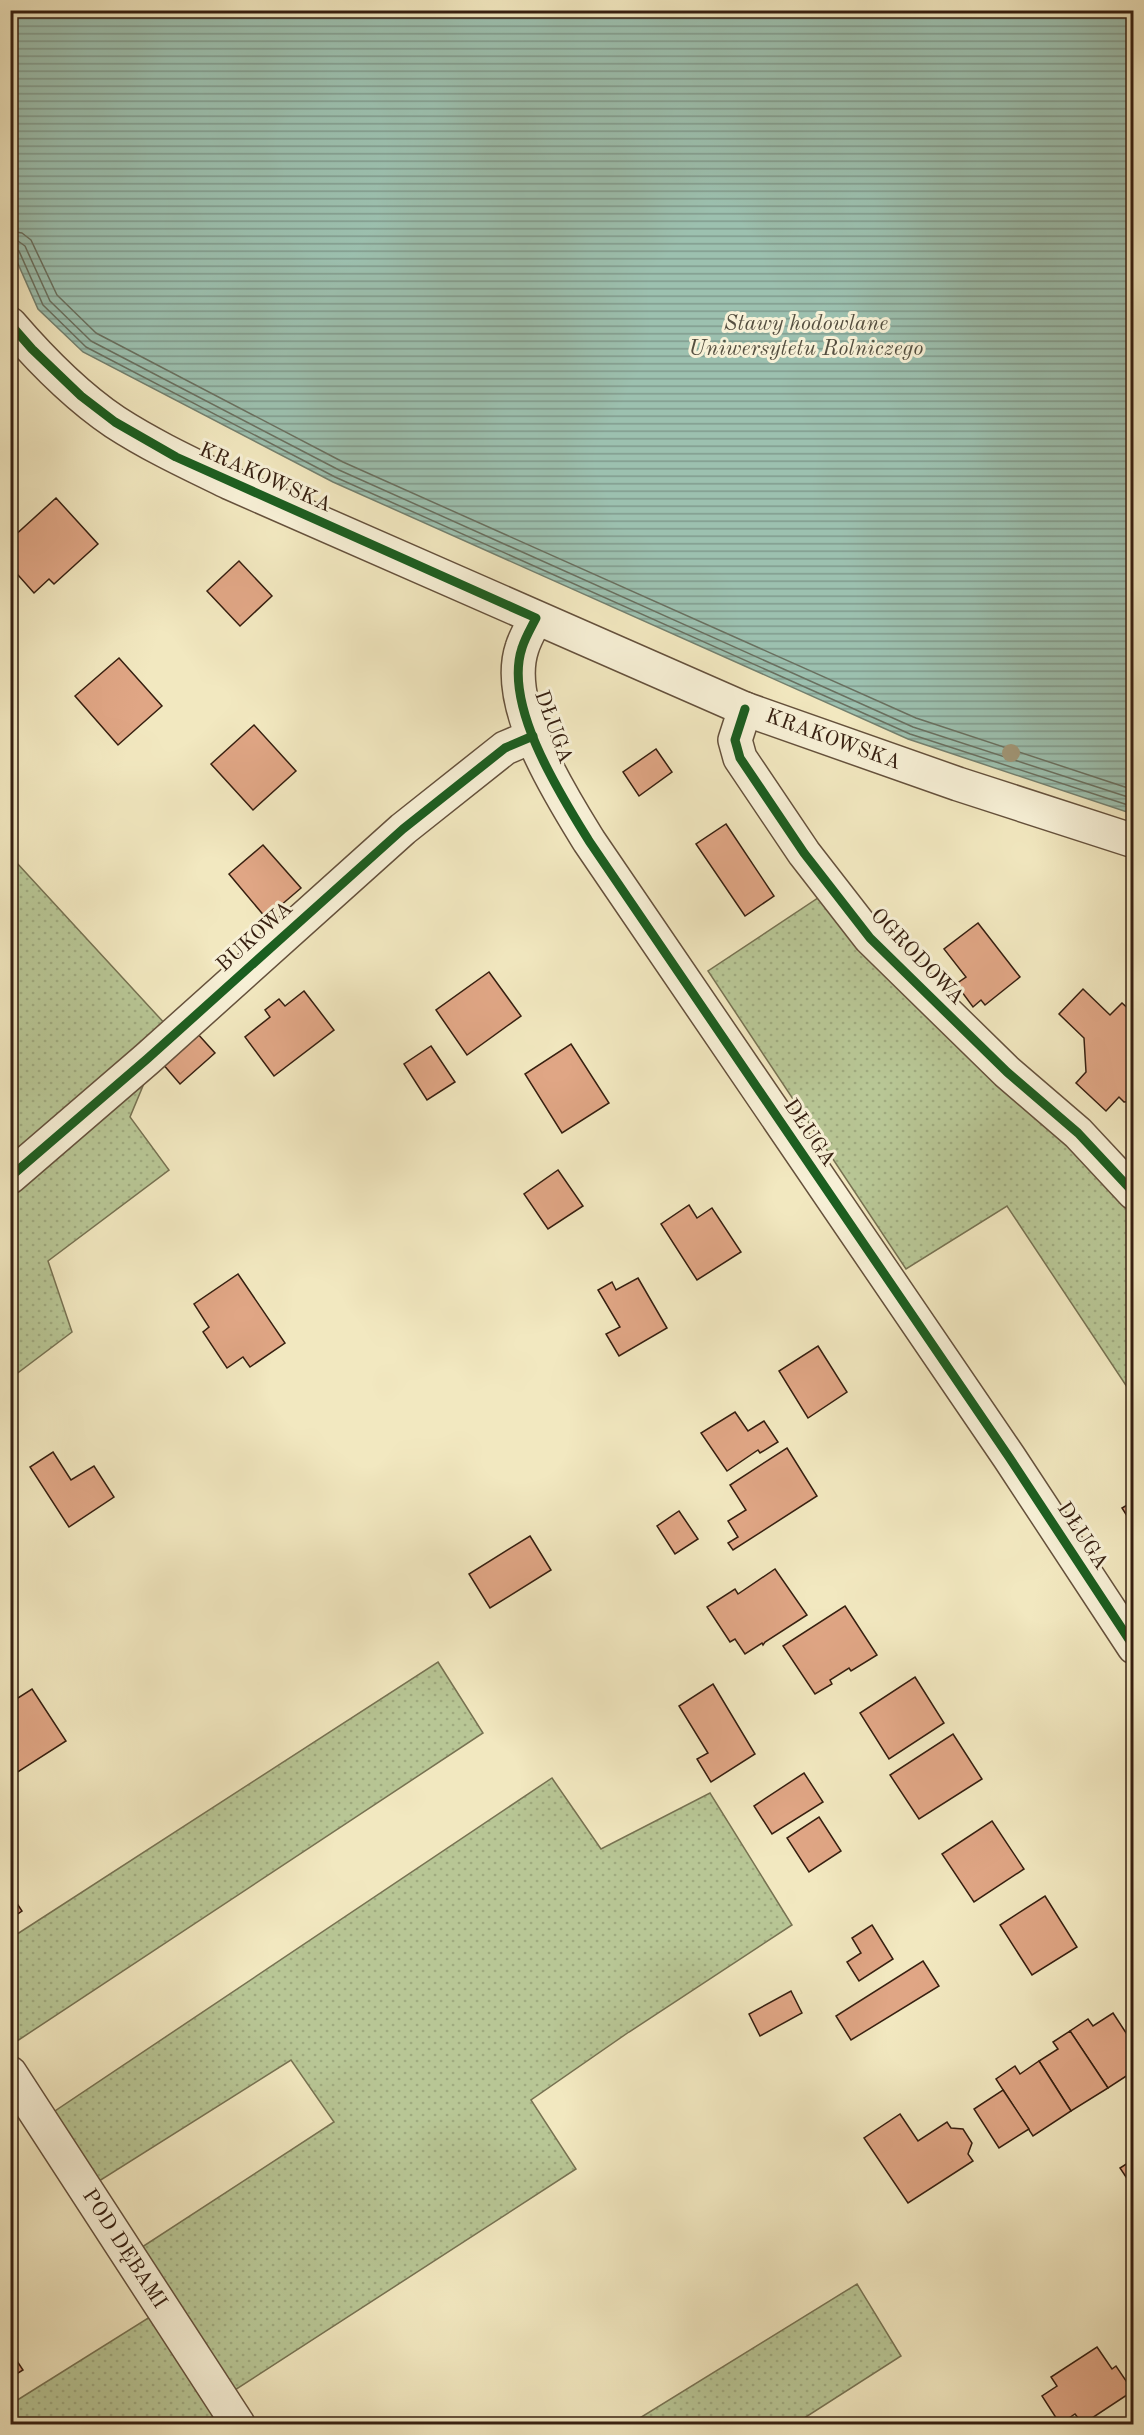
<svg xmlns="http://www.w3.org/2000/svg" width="1144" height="2435" font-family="'Old Standard TT',serif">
<defs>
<pattern id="green-dots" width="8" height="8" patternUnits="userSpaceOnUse" patternTransform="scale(1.5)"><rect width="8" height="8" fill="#b8c695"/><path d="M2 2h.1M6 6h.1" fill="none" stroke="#9faa7f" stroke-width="1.8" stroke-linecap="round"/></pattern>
<pattern id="water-rules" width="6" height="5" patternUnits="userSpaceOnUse" patternTransform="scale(1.5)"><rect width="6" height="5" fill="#9cc0af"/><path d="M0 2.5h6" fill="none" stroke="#809b8d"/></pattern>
</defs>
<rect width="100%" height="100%" fill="#f2e8c0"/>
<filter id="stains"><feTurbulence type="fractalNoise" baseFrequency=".00333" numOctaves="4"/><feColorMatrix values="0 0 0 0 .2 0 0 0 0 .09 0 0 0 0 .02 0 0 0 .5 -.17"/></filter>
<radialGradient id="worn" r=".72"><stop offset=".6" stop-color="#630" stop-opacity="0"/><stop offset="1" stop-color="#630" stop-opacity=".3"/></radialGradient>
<g fill="url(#green-dots)" stroke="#777252" stroke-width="1.5">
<path d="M16,862L179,1039L153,1062L130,1117L169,1170L48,1261L72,1332L11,1378L10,866Z"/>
<path d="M821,896L1133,1203V1396L1007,1206L906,1269L708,971Z"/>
<path d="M438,1662L483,1733L11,2045V1938Z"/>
<path d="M552,1778L601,1849L710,1793L792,1925L629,2032L531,2100L576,2169L235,2390L139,2249L334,2122L291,2060L96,2183L49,2115Z"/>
<path d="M857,2284L901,2356L795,2424H630Z"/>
<path d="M153,2315L222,2424H11V2404Z"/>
</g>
<path fill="url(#water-rules)" stroke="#73806f" stroke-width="1.5" d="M10,11H1133V814L908,739L333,482L83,352L38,309L11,248Z"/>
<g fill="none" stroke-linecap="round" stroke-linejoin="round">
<g stroke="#697060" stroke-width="1.5">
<path d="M10,231L22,233L31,240L57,295L96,333L343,462L916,718L1134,790"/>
<path d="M10,240L18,241L25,246L50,301L91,341L339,470L913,727L1134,799"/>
<path d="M10,247L19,251L43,305L86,347L335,477L910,734L1134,807"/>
</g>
</g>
<g fill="#e0a685" stroke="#361f10" stroke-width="1.5">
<path d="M56,498L98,544L54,584L49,579L34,593L10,566V545L15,541L12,538Z"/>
<path d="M239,561L272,596L240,626L207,591Z"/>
<path d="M119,658L162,706L118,745L75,696Z"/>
<path d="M254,725L296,771L253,810L211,764Z"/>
<path d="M656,749L672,772L639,796L623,772Z"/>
<path d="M726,824L774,896L745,916L696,844Z"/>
<path d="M263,845L301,888L266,918L229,874Z"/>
<path d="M978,923L1020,977L985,1005L981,1000L973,1007L956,984L966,977L944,949Z"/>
<path d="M489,972L521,1016L467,1055L436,1010Z"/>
<path d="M1083,989L1110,1015L1122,1003L1134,1014V1101L1124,1102L1119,1097L1106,1111L1076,1083L1086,1072L1084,1038L1059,1014Z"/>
<path d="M304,991L334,1030L274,1076L245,1037L270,1017L265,1010L279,999L285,1006Z"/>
<path d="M196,1032L215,1053L180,1084L162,1063Z"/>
<path d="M571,1044L609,1103L562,1133L525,1074Z"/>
<path d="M431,1046L455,1082L427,1100L404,1064Z"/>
<path d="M558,1170L583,1206L548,1229L524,1194Z"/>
<path d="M689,1205L697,1218L712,1208L741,1252L697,1280L661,1224Z"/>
<path d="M238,1274L285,1343L250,1367L243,1357L227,1368L203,1332L209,1327L194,1304Z"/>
<path d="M638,1278L667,1328L619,1356L606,1334L620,1327L598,1290L612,1282L616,1290Z"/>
<path d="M818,1346L847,1392L808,1418L779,1371Z"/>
<path d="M735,1412L748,1431L764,1421L778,1442L760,1453L758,1450L727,1471L701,1433Z"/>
<path d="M787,1448L817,1496L733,1550L728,1543L738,1537L728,1521L746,1510L730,1485Z"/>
<path d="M53,1452L71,1480L94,1466L114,1497L69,1527L30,1467Z"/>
<path d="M1134,1501V1527L1122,1508Z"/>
<path d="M679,1511L698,1539L675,1554L657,1526Z"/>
<path d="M530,1536L551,1570L490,1608L469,1574Z"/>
<path d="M775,1569L807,1615L765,1642L763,1645L762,1643L745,1654L735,1639L730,1642L707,1607L735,1589L738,1594Z"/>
<path d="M845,1606L877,1655L851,1671L849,1668L830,1680L832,1684L815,1694L783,1646Z"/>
<path d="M915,1677L944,1723L889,1759L860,1713Z"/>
<path d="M713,1684L755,1754L711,1782L697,1759L708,1753L679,1706Z"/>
<path d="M32,1689L66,1741L10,1777V1703Z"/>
<path d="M953,1734L982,1779L919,1819L890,1775Z"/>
<path d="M804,1773L823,1802L772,1834L754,1806Z"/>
<path d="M819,1817L841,1851L809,1872L787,1838Z"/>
<path d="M992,1821L1024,1869L974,1902L942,1854Z"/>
<path d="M10,1893L22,1911L10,1919Z"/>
<path d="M1045,1896L1077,1947L1032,1975L1000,1925Z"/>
<path d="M872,1925L893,1959L859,1981L847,1962L861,1953L852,1938Z"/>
<path d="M923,1961L939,1986L851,2040L836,2016Z"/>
<path d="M791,1991L802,2013L760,2036L749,2014Z"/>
<path d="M1113,2013L1134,2045V2071L1108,2088L1070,2031L1088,2019L1093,2026Z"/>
<path d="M1070,2031L1108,2088L1071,2111L1039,2061L1058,2049L1053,2042Z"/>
<path d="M1039,2061L1071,2111L1033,2136L996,2079L1015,2066L1020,2074Z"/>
<path d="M1003,2090L1029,2129L999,2148L974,2109Z"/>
<path d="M900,2114L918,2141L947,2122L951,2128L963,2129L972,2143L968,2154L973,2161L908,2203L864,2138Z"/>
<path d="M1134,2159V2189L1120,2168Z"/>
<path d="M10,2340L15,2347L13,2355L23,2370L10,2378Z"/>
<path d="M1097,2347L1112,2369L1116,2366L1133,2391L1083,2424L1075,2414L1060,2424L1042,2396L1057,2386L1051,2377Z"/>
</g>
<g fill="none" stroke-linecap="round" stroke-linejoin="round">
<g stroke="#65513c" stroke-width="36">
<g id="minor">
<path d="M10,324C41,360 75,395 115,422C152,446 191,464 230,483L745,709L958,784L1134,841"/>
<path d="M536,618C531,628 525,638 522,648C503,705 560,794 589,841L1009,1457L1134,1647"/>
<path d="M745,709L735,740L740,758L804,853L870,938L1007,1072L1078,1133L1134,1193"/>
<path d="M10,1177L147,1059L403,829L505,748L533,736"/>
<path d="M10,2073L238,2424"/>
</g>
</g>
<use href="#minor" stroke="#f7f0d6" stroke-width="33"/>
<g stroke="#f7f0d6" stroke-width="13">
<g id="cycleway">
<path d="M10,324L32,349L81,396L115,422L176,457L536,618C531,628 525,638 522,648C503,705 560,794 589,841L1009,1457L1134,1647"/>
<path d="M745,709L735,740L740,758L804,853L870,938L1007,1072L1078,1133L1134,1193"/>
<path d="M10,1177L147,1059L403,829L505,748L533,736"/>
</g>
</g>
<use href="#cycleway" stroke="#1b5e20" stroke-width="9"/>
</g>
<circle fill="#a09575" cx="1011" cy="753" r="9"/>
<g text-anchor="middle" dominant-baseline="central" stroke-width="6" stroke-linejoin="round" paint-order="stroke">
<g font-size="21" fill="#361f10" stroke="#f7f0d6">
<text transform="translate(265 478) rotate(24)">KRAKOWSKA</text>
<text transform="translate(553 727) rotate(70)">DŁUGA</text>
<text transform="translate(833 740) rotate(20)">KRAKOWSKA</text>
<text transform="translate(255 937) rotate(-42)">BUKOWA</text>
<text transform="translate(917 957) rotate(46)">OGRODOWA</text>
<text transform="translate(809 1133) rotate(56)">DŁUGA</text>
<text transform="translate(1082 1536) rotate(57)">DŁUGA</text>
<text transform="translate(124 2249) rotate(57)">POD DĘBAMI</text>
</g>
<g font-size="22" font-style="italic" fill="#554f40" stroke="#f7f0d6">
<text x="806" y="324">Stawy hodowlane<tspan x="806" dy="25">Uniwersytetu Rolniczego</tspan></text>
</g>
</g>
<rect width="1144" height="2435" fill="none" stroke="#f2e8c0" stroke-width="36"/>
<rect x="12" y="12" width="1120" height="2411" fill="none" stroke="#361f10" stroke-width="3"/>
<rect x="18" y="18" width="1108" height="2399" fill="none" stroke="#361f10" stroke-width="1.5"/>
<rect width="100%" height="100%" filter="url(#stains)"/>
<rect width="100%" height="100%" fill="url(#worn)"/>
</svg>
